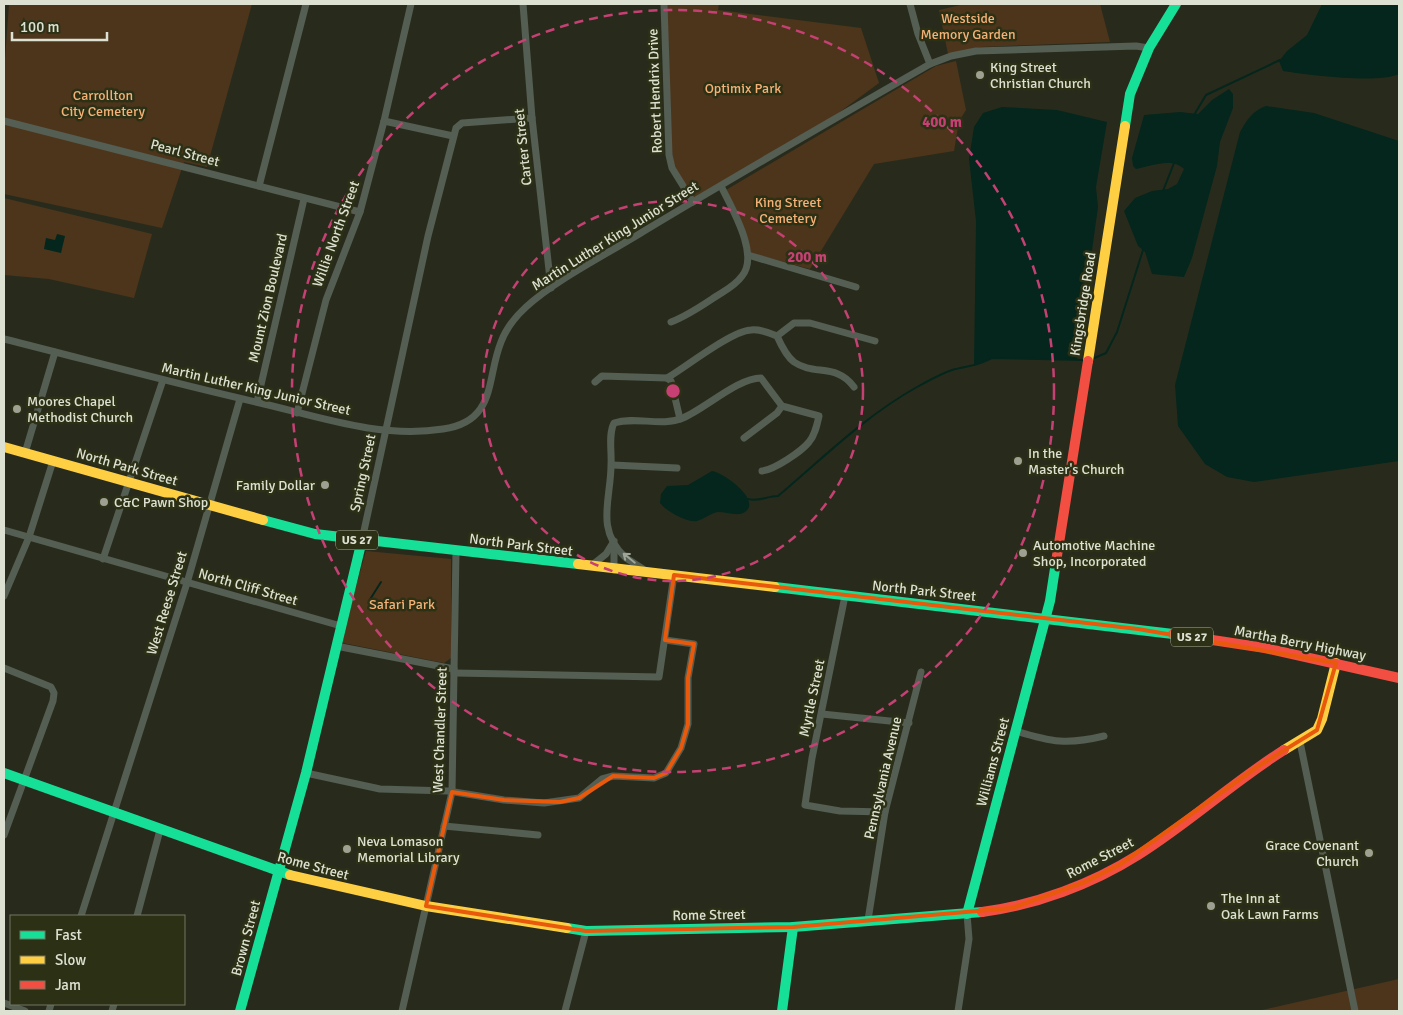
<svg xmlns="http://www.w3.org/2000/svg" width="1403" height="1015" font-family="Signika,sans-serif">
<rect width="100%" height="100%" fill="#282b1c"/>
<g fill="#4d351c">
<path d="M9,4H252L207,167L184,162L162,228L4,194V73Z"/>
<path d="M664,4H719L718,10L861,28L879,83L803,139L693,202L672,168Z"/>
<path d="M965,4H1100L1110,42L980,47L948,54L939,10Z"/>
<path d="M956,61L966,110L959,121L954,151L874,164L810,269L751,253L726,190L936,66Z"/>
<path d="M4,198L152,234L134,298L49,279L4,275Z"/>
<path d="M366,551L451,559V658L444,663L343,643L341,640Z"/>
<path d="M1399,979V1011H1258Z"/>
</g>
<g fill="#04261d">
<path d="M1322,4H1399V74C1378,84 1308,75 1283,71L1279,61L1287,51L1307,35Z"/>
<path d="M1229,89L1233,94V108L1220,142L1217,166L1192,258L1184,277L1152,274L1145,252L1138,246L1124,211L1135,198L1152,191L1168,189L1177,184L1184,169C1172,157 1151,166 1136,169L1133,166L1132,158L1144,115L1180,112L1198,114L1212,100Z"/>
<path d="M1266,106L1314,113L1399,141V461L1254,482L1227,477L1205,464L1178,426L1175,385L1240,132C1247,120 1252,111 1266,106Z"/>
<path d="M1002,107L1057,110L1107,122L1096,187L1098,207L1077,359L992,358L974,366L976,221L969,159L974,127L983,113Z"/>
<path d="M57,234L65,236L61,253L44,249L46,238L55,240Z"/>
<path d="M712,471C724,473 762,500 745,512C738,517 726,512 718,512C711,513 704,519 697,521C687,523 666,511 660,503L661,494L667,486L688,485Z"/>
</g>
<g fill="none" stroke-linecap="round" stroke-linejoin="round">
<g stroke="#04261d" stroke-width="2">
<path d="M1194,115L1206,95L1280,60"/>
<path d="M1163,191L1174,163"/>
<path d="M1092,359L1106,353L1117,332L1143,250"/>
<path d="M748,499C759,502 767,496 778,496C823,458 865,416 917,387C928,381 940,374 952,370C966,366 979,366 992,358L1085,360"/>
<path d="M369,601L381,582"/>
</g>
<g stroke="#545e53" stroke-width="7">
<path d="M523,4L532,118L551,288"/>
<path d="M664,4L669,155L672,168L693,202"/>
<path d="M910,4L918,34L930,64"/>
<path d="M4,121L360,212"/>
<path d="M384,121L453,136"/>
<path d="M259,186L306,4"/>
<path d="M748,255L856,287"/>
<path d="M671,322C687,316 700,307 715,297C724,291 735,286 742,276C760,255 731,207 721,186"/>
<path d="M777,336L794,323H810L875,341"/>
<path d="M4,339C88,360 172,383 256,402C317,416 379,439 443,429C497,421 486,379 501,342C506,329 515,317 526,307C555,280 609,253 644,231C739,174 834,119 930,64L951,56L976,51L1136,46L1149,48"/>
<path d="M667,378C686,367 731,331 751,330C760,329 768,332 777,336C781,345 786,356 794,362C814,376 837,363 854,387"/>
<path d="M595,382L602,376L667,378L671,381L680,419"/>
<path d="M257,402L304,199"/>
<path d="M297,413L326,300L360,212L384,121L411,4"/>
<path d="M744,438L777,413L782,406"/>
<path d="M25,453L55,352"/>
<path d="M612,465L677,468"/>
<path d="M4,530L341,626"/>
<path d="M362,540L428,236L456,128L462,123L532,118"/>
<path d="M614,544V570"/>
<path d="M103,559L163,380"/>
<path d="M591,566L606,554L614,541"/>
<path d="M644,570C638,565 631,562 625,557C595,529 611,499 611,465C612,452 608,435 614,423C636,416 661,427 683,418C706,408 738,378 761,378L782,406L819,416C817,425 815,435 809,442C802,451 774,470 762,471"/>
<path d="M4,596L29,537L53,461"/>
<path d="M845,596L812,758L805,805L840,811L885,812"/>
<path d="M336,646L454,669"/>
<path d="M4,668L51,687L54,693L53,701L4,835"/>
<path d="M454,673L659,677L674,575"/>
<path d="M822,714L909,723"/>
<path d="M1016,731C1052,742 1067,745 1104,736"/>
<path d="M1300,742L1355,1011"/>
<path d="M306,773L380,789L448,791L504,800L544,803L579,798L602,779L613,776L654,778L666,773L681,748L688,724V678L694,644L665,640"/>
<path d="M444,826L538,835"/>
<path d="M81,916L187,583L240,399"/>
<path d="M137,916L160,830"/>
<path d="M868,920L885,812L921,672"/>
<path d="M4,1003L25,1011"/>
<path d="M49,1011L51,1004"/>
<path d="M112,1011L114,1004"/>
<path d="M402,1011L452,792L456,551"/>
<path d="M565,1011L586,931"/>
<path d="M958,1011L969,939L967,914"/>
</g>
<g stroke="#16e098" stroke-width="10">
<path d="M1125,126L1130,94L1149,48L1176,4"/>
<path d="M263,520L315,534L578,564"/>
<path d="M775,587L1173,634"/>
<path d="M4,773L290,875"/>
<path d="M967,914L1050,601L1056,562"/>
<path d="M567,928L586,931L793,927L982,912"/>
<path d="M240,1011L306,773L362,540"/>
<path d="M782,1011L793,927"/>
</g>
<g stroke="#ffcf43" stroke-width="10">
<path d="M1088,361L1125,126"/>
<path d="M4,447L263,520"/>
<path d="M578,564L775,587"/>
<path d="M1284,750L1317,730L1322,719L1336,663"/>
<path d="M290,875L426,906L567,928"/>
</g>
<g stroke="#f24e42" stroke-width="10">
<path d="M1056,562L1088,361"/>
<path d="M1173,634L1265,648L1399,678"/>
<path d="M982,912C1036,905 1092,884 1138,855C1189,823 1233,782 1284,750"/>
</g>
</g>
<defs><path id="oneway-shaft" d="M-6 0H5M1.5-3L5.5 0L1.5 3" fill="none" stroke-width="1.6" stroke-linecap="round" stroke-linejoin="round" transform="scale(1.25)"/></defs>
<use stroke="#9fa698" href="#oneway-shaft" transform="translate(629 558) rotate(-141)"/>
<path fill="none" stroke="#e8590c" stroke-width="4" stroke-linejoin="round" d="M674,575L1138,629L1336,663L1317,730L1257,767L1121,864L1085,882L1012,908L793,927L586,931L426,906L452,792L504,800L560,802L579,798L613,776L654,778L666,773L681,748L688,724V678L694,644L665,640Z"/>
<g fill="none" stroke="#c74073" stroke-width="2.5" stroke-dasharray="9 6">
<circle cx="673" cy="391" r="190"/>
<circle cx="673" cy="391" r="381"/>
</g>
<g fill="#9ea192" stroke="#2c3116" stroke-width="2">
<circle cx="980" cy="75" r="5"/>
<circle cx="17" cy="409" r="5"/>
<circle cx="1018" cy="461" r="5"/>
<circle cx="325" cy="485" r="5"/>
<circle cx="104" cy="502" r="5"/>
<circle cx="1023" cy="553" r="5"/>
<circle cx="347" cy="849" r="5"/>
<circle cx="1369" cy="853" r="5"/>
<circle cx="1211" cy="906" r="5"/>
</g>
<g text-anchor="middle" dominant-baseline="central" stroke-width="5" stroke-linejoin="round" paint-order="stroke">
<g fill="#2c3116" stroke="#a8ac99" stroke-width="1">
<rect x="336" y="530.5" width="42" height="19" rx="4"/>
<rect x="1171" y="627.5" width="42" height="19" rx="4"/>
</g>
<g font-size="12" font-weight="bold" fill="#dde1d1">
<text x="357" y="540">US 27</text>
<text x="1192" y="637">US 27</text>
</g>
<g font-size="14" fill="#f5b176" stroke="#2c3116">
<text x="968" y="18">Westside<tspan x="968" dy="16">Memory Garden</tspan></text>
<text x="743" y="88">Optimix Park</text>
<text x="103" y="95">Carrollton<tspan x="103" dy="16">City Cemetery</tspan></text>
<text x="788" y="202">King Street<tspan x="788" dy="16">Cemetery</tspan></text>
<text x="402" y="604">Safari Park</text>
</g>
<g font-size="14" fill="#dde1d1" stroke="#2c3116" text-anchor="start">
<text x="990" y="67">King Street<tspan x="990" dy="16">Christian Church</tspan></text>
<text x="27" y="401">Moores Chapel<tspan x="27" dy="16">Methodist Church</tspan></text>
<text x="1028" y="453">In the<tspan x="1028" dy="16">Master's Church</tspan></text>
<text x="315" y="485" text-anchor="end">Family Dollar</text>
<text x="114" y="502">C&amp;C Pawn Shop</text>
<text x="1033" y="545">Automotive Machine<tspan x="1033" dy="16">Shop, Incorporated</tspan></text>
<text x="357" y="841">Neva Lomason<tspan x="357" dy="16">Memorial Library</tspan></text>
<text x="1359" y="845" text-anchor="end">Grace Covenant<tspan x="1359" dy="16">Church</tspan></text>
<text x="1221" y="898">The Inn at<tspan x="1221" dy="16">Oak Lawn Farms</tspan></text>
</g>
<g font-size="14" fill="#dde1d1" stroke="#2c3116">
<text transform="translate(655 91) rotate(-92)">Robert Hendrix Drive</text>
<text transform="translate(523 147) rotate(-96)">Carter Street</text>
<text transform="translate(185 153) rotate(15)">Pearl Street</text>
<text transform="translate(336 234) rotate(-70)">Willie North Street</text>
<text transform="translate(615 236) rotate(-32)">Martin Luther King Junior Street</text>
<text transform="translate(268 298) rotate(-77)">Mount Zion Boulevard</text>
<text transform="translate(1083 304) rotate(-81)">Kingsbridge Road</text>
<text transform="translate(256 389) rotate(13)">Martin Luther King Junior Street</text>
<text transform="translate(127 467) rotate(16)">North Park Street</text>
<text transform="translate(363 473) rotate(-78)">Spring Street</text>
<text transform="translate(521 545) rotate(7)">North Park Street</text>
<text transform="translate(248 587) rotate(16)">North Cliff Street</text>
<text transform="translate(924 591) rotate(6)">North Park Street</text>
<text transform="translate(167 603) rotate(-73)">West Reese Street</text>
<text transform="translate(1300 643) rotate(11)">Martha Berry Highway</text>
<text transform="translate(812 698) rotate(-78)">Myrtle Street</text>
<text transform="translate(440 730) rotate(-88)">West Chandler Street</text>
<text transform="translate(993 762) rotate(-75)">Williams Street</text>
<text transform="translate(883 778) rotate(-77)">Pennsylvania Avenue</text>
<text transform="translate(1100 858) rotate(-27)">Rome Street</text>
<text transform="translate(313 866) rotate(15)">Rome Street</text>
<text transform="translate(709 915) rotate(-1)">Rome Street</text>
<text transform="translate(246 938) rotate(-75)">Brown Street</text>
</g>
</g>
<circle cx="673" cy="391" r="8" fill="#c74073" stroke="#2c3116" stroke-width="2.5"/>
<g font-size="15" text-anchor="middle" font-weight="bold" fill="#c74073" stroke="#2c3116" stroke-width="5" stroke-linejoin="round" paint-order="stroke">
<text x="942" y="127">400 m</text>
<text x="807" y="262">200 m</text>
</g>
<rect width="1403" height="1015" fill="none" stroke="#dde1d1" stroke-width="10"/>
<rect x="10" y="915" width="175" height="90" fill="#2c3116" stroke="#737761"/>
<rect x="20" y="931" width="25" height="8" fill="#16e098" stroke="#737761"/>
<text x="55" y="940" font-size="15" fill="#dde1d1">Fast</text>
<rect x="20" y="956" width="25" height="8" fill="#ffcf43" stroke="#737761"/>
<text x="55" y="965" font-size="15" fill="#dde1d1">Slow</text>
<rect x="20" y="981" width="25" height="8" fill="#f24e42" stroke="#737761"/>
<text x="55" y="990" font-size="15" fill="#dde1d1">Jam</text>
<path d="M12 32v8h95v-8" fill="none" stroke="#dde1d1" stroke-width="2.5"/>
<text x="20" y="32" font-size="15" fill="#dde1d1" stroke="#2c3116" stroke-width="4" paint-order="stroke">100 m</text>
</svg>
